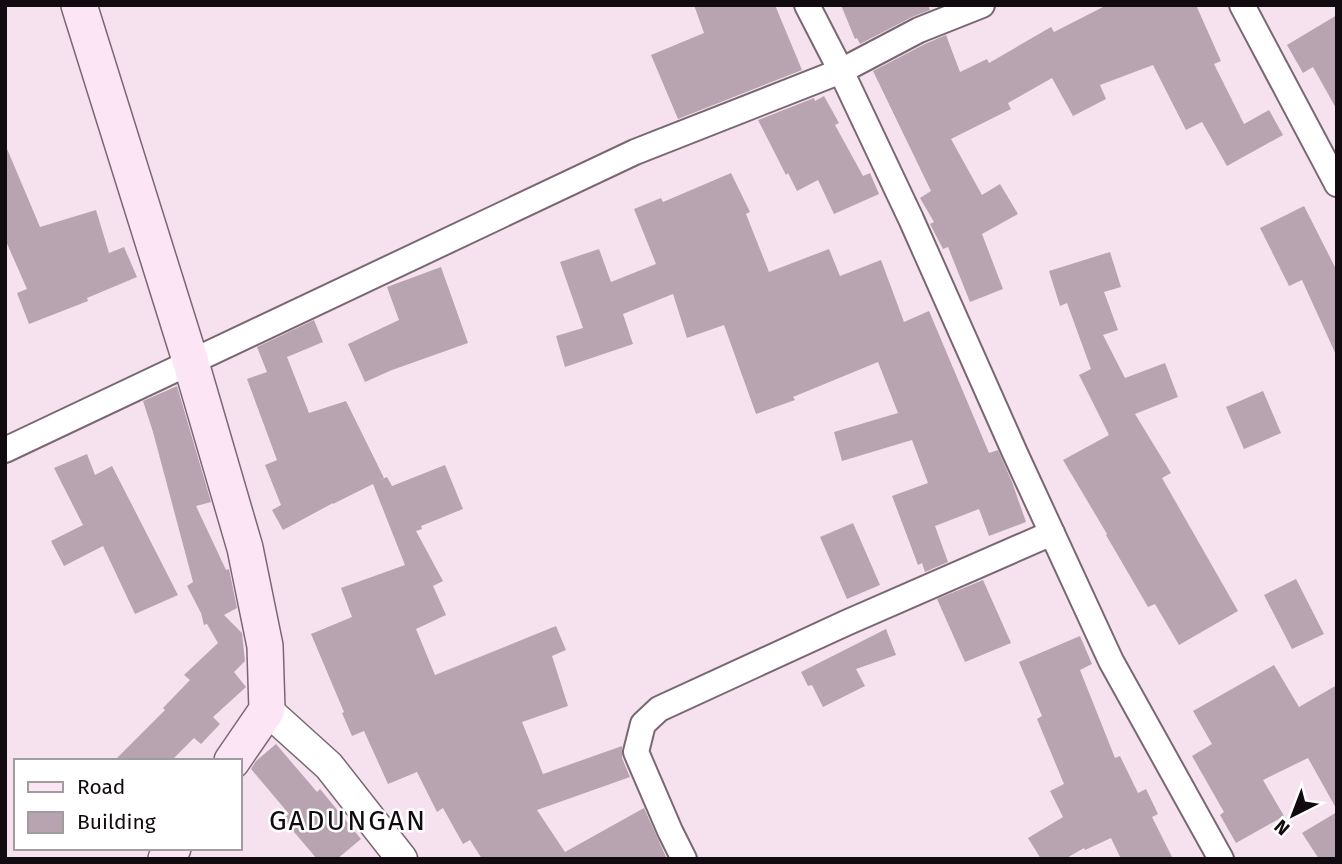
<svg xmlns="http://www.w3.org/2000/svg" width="1342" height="864" font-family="'Fira Sans',sans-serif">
<rect width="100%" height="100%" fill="#f6e2ef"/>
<g fill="#b7a4b0">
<path d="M694,5H775L802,70L678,119L651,55L704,33Z"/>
<path d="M841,5H928L930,10L912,17L860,44L857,38L855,39Z"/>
<path d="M1107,5H1196L1221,61L1214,64L1244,124L1269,110L1283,135L1227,166L1202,122L1186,130L1153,65L1100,85L1106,99L1073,116L1052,78L1008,103L1011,109L951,139L982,195L1000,184L1018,214L982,234L1003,289L970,302L948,247L943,249L930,224L934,222L920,198L931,191L873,71L925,44L946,35L960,72L987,59L989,63L1051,27L1054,32Z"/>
<path d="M1337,15V110L1313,67L1303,73L1287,45Z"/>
<path d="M824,96L839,123L835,125L863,176L870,173L879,194L834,214L818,180L797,191L788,173L786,175L758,120L814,98L815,101Z"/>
<path d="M5,144L40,227L96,210L109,253L124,247L137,277L87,298L88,301L29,324L17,293L27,289L5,239Z"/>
<path d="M731,173L750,212L746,214L769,272L829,249L840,276L881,260L904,322L929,311L989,453L998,450L1012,482L1026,522L989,536L979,509L935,526L948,562L925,572L922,563L918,565L892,496L928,483L912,440L842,461L834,432L898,413L878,362L793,397L795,400L756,414L724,325L687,338L673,294L623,314L633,344L565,367L556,336L583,328L560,262L599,249L611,282L656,264L634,209L661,198L663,202Z"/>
<path d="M1304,206L1337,271V357L1302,280L1289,286L1260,228Z"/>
<path d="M1110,252L1121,287L1104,292L1118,330L1103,335L1125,378L1165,363L1178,397L1135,414L1171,473L1162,478L1238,611L1179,645L1155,604L1148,607L1106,535L1107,534L1063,460L1109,435L1079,375L1091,369L1067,303L1060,306L1049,271Z"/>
<path d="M441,267L468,343L392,370L365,382L348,344L399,320L387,287Z"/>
<path d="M314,320L323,342L287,357L309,413L346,401L384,478L378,481L387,477L392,486L445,465L463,509L421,526L422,529L416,531L443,581L433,586L446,615L416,629L435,675L556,626L566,650L552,656L568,706L522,722L543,774L622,746V758L630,777L537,810L565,852L644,808L667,859H482L470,840L463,844L443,808L437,812L417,772L388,784L364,731L352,736L342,713L344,712L311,634L352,617L341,588L405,565L373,484L333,504V503L283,530L272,510L281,505L265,465L277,460L247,379L267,372L257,347Z"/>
<path d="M177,386L211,502L196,506L226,570L229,569L237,608L224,615L242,633L245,661L234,672L246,687L213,717L220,724L201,744L194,738L171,761H114L165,710L163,708L190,680L184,675L218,643L207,624L204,625L201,613L187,586L193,582L153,432L143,401Z"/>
<path d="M1263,391L1281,433L1244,449L1226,407Z"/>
<path d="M87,454L95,475L112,466L178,595L135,614L103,546L64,566L51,541L83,525L54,468Z"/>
<path d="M853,523L880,585L847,599L820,537Z"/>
<path d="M1296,579L1324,634L1292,649L1264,595Z"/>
<path d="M983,580L1011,643L965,662L937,599Z"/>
<path d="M886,629L896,655L856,669L865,686L823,707L812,685L808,686L801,672Z"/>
<path d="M1080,636L1092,664L1080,670L1115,758L1120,756L1138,793L1146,789L1158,814L1152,817L1173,859H1121L1111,838L1085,850L1084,848L1065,859H1041L1028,838L1063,817L1050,791L1064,784L1037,719L1042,716L1019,662Z"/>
<path d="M1274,665L1299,707L1337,685V810L1308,758L1263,780L1284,816L1236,843L1220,815L1224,812L1192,756L1212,744L1193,711Z"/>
<path d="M276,744L317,792L320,789L361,839L337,859H317L283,819L289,814L251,769L256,761Z"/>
<path d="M1337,812V859H1319L1302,833Z"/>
</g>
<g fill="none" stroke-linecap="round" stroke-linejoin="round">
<g stroke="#796873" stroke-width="28">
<g id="minor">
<path d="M807,5L841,71L911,219L1015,453L1111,661L1221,859"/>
<path d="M1242,5L1337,184"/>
<path d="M5,450L635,152L841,71L919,30L982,5"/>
<path d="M684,859L670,831L636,752L643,724L659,709L846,623L1052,533"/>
</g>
</g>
<g stroke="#796873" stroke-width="33">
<path id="tertiary" d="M267,710L329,766L402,859"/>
</g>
<g stroke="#796873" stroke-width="38">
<g id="secondary">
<path d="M79,5L191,363L245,548L265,646L267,710L232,761"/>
<path d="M166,859L173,848"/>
</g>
</g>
<use href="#minor" stroke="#fff" stroke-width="24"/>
<use href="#tertiary" stroke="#fff" stroke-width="30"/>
<use href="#secondary" stroke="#fce6f5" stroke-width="35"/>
</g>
<g text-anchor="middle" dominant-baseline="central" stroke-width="5" stroke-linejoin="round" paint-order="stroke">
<g font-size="28" letter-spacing="2" fill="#110b0f" stroke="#fff">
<text x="348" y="820">GADUNGAN</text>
</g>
</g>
<rect width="1342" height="864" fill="none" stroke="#110b0f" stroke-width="14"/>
<rect x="14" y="759" width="228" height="91" fill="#ffffff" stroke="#a09d9f" stroke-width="2"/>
<rect x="28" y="782" width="35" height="10" fill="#fce6f5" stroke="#a09d9f" stroke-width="2"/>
<text x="77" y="794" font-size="21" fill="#110b0f">Road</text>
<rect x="28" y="812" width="35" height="21" fill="#b7a4b0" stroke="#a09d9f" stroke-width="2"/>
<text x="77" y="829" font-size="21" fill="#110b0f">Building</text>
<g transform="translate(1293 815) rotate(222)" stroke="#ffffff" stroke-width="5" paint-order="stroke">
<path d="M0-5L12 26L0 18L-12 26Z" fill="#110b0f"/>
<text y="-10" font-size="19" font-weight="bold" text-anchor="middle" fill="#110b0f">N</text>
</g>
</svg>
